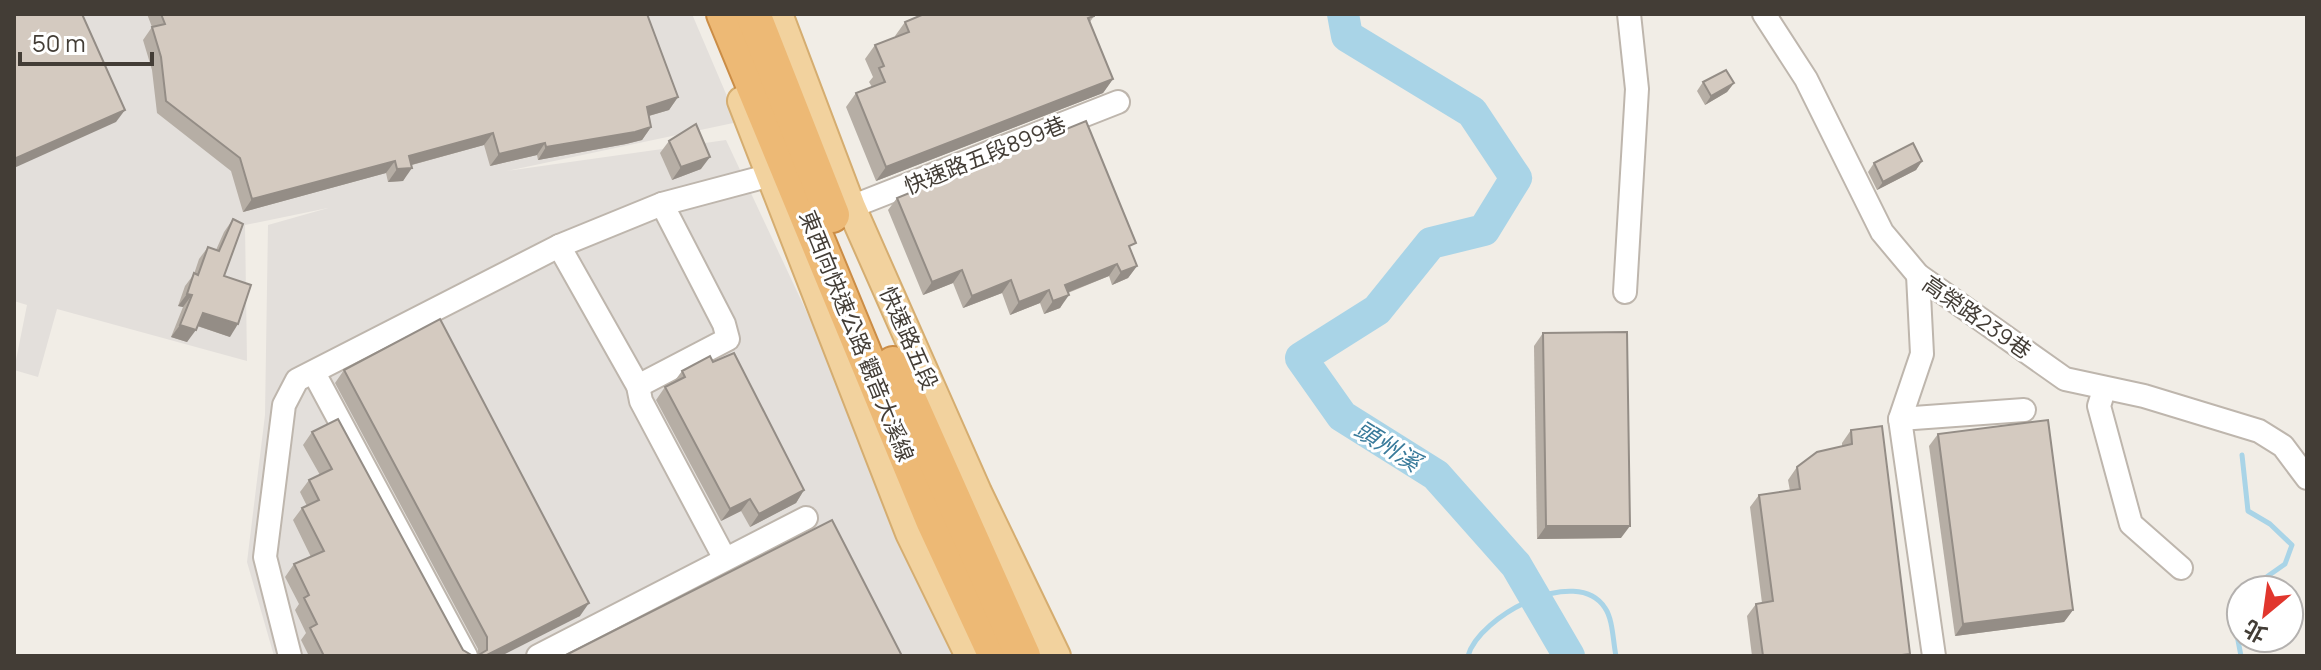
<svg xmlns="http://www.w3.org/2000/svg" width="2321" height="670" font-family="Manrope,'Noto Sans TC',sans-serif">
<rect width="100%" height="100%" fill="#f1ede6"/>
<path fill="#e3dfdb" d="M14,14H692L738,122L507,171L726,140L968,656H274L247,562L265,415L268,225L328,208L245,225L247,361L57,309L38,377L14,370L27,305L14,301Z"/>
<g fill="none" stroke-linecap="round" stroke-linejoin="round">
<g stroke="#a9d4e7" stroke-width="5">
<path d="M2242,455L2248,511L2270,524L2292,545L2285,564L2248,590"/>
<path d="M2241,598L2232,609L2241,656"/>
<path d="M1468,656C1479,616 1577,564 1605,608C1613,619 1613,642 1616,656"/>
</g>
<path stroke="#a9d4e7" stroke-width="32" d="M1343,14L1347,36L1472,112L1516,178L1484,230L1431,243L1377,310L1301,358L1342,416L1436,475L1516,565L1569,656"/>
<g stroke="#beb6ad" stroke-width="26">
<g id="minor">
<path d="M1764,14L1806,79L1882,232L1918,275L2065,379L2144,396L2259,431L2283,446L2307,478"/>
<path d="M851,207L1118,102"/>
<path d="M559,246L638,386L641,401L725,559"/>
<path d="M1918,275L1922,354L1900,419L1934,656"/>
<path d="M1625,292L1637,89L1629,14"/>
<path d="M314,373L466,656"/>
<path d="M638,386L728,339L724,324L662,204"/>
<path d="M2104,390L2099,406L2131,524L2181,568"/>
<path d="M1900,419L2024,410"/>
<path d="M290,656L265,557L284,405L297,380L559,246L662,204L771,175"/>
<path d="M538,656L806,518"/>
</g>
</g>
<g stroke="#d5ad70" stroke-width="32">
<g id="major">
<path d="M778,14L851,207L977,492L1056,656"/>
<path d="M742,101L910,533L970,656"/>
</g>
</g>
<g stroke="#cb8d46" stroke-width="38">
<g id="highway">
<path d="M724,14L933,520L996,656"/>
<path d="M753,14L832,215"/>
<path d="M893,364L1023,656"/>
</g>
</g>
<use href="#minor" stroke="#fff" stroke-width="22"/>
<use href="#major" stroke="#f2d29e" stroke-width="28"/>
<use href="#highway" stroke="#edb975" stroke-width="34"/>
</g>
<g fill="#b6aea5">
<path d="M147,14H647L678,97L669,110L649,116L651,127L642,140L626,144L538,160L537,155L490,166L484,145L412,165L403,181L388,182L386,173L243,212L231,171L157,113L152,70L143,40L152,27Z"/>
<path d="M1094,16L1090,22L1113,79L1103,93L876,181L846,107L856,93L872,87L869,82L873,77L865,59L875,45L896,37L895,36L905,22Z"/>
<path d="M1703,82L1734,83L1727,92L1705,105L1697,91Z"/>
<path d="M669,141L701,169L672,180L660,153Z"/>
<path d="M1922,161L1916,170L1877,190L1868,172L1874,163Z"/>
<path d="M897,198L1131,250L1137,266L1128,278L1112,285L1109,276L1068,293L1060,308L1044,314L1040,303L1010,315L1002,293L963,308L953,283L923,295L888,210Z"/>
<path d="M233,219L224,276L230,337L197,326L187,342L171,337L183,307L178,306L185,286L194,274L199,259L208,247L216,250L224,232Z"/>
<path d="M1543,333L1621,538L1537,539L1534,346Z"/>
<path d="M713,362L804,490L796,503L750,527L741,511L721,521L656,400L665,387L673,383L682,371Z"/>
<path d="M344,370L580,616L478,655V649L335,383Z"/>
<path d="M1851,430L1910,654L1909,656H1752L1747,616L1756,604L1762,603L1750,507L1759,495L1790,491L1788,480L1797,467L1842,446V443Z"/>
<path d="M312,432L463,650L473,656H309L301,640L306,633L295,610L299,604L285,577L294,564L311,557L293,520L302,508L307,506L300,492L309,480L320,475L303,445Z"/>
<path d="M1938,434L2073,610L2064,622L1955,636L1929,446Z"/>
</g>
<g fill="#948d86">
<path d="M1113,79L1103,93L876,181L886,167Z"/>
<path d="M1734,83L1727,92L1705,105L1711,96Z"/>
<path d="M678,97L669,110L638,119L647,107Z"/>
<path d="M125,110L116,122L14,168V159Z"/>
<path d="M651,127L642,140L626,144L538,160L546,147Z"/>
<path d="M493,133L484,145L400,168L409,156Z"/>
<path d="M545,143L537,155L490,166L499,154Z"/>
<path d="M710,157L701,169L672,180L681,167Z"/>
<path d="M395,161L386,173L243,212L252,199Z"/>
<path d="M1922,161L1916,170L1877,190L1883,182Z"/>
<path d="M412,168L403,181L388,182L397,169Z"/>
<path d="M1117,264L1109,276L1056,297L1065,285Z"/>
<path d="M1137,266L1128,278L1112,285L1121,272Z"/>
<path d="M962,270L953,283L923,295L932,282Z"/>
<path d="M1011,280L1002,293L963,308L972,296Z"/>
<path d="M1049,290L1040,303L1010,315L1019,302Z"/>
<path d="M187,294L192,295L183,307L178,306Z"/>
<path d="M1069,295L1060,308L1044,314L1053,301Z"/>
<path d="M203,313L238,324L230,337L195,325Z"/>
<path d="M180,325L196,330L187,342L171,337Z"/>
<path d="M804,490L796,503L750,527L759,514Z"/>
<path d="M750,499L741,511L721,521L730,509Z"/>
<path d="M1546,526H1630L1621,538L1537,539Z"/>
<path d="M589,603L580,616L501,656H485Z"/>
<path d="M2073,610L2064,622L1955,636L1963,624Z"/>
</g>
<g fill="#d4cac0" stroke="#948d86" stroke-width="2">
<path d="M14,14H82L125,110L14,159Z"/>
<path d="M161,14H647L678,97L647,107L651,127L635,132L546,147L545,143L499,154L493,133L409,156L412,168L397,169L395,161L252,199L240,158L166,101L161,57L152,27L165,24Z"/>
<path d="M924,14H1094V16L1088,18L1113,79L886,167L856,93L885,82L879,68L884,66L875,45L909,32L905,22Z"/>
<path d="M1726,70L1734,83L1711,96L1703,82Z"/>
<path d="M1086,121L1136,243L1129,246L1137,266L1121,272L1117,264L1065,285L1069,295L1053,301L1049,290L1019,302L1011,280L972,296L962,270L932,282L897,198Z"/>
<path d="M696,124L710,157L681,167L669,141Z"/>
<path d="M1913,143L1922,161L1883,182L1874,163Z"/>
<path d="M233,219L243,224L224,276L251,285L238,324L203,313L196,330L180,325L192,295L187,294L194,273L198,275L208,247L219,251Z"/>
<path d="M440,319L589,603L485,656H477L487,650V637L344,370Z"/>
<path d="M1627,332L1630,526H1546L1543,333Z"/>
<path d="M734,353L804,490L759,514L750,499L730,509L665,387L685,377L682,371L710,356L713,362Z"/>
<path d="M338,419L463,650L473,656H324L310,628L317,624L304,598L309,595L294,564L324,551L302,508L319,500L309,480L332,469L312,432Z"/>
<path d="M2048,420L2073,610L1963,624L1938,434Z"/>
<path d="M1882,426L1910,654L1894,656H1763L1756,604L1773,601L1759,495L1800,489L1797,467L1817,452L1852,444L1851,430Z"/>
<path d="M832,520L902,656H564Z"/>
</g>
<g text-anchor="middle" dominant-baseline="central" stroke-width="6" stroke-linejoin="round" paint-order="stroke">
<g font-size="22" fill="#433d36" stroke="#fff">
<text transform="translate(985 155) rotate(-22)">快速路五段899巷</text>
<text transform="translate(1977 317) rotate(35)">高榮路239巷</text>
<text transform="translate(857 336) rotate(68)">東西向快速公路 觀音大溪線</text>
<text transform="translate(909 338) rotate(66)">快速路五段</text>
</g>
<g font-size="24" font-style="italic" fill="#3a7b9b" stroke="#fff">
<text transform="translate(1388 445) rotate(32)">頭州溪</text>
</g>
</g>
<rect width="2321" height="670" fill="none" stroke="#433d36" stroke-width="32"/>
<g transform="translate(2265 614) rotate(209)"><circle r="38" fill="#ffffff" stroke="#b4b1af" stroke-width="2"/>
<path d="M0-6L14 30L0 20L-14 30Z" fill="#e1362d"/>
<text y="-12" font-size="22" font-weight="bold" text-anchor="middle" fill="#433d36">北</text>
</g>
<path d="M20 52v12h132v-12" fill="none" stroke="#433d36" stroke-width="4"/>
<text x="32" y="52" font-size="24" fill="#433d36" stroke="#ffffff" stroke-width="6" paint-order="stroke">50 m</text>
</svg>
